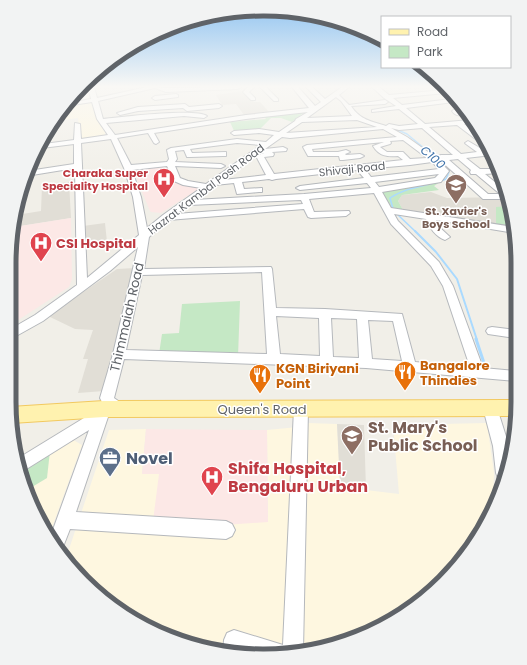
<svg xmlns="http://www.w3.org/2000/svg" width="527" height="665" font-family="Poppins,sans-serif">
<rect width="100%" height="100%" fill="#f1efe8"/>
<g fill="#fef7e0">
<path d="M90,102L92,103L98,120L105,132V135L100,137L80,140L78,118L64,120V114L62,113L67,105Z"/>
<path d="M308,423L337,424L341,487L399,494L393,425L487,423L494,473L493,500L475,543L431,593L391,622L329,647L302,651Z"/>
<path d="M298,427L287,653L263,656L197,647L136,622L83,581L66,558L109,430L146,429L142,474H159L268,522L267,430Z"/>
<path d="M70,438L82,445L49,536L43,529L19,471Z"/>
</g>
<g fill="#e1ded6">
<path d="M243,91L254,102H260L269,112L244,115L236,104L222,105L216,95Z"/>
<path d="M69,182L71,218L14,227L16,215L41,211L42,186Z"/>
<path d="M431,192L447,198L509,197L514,229L459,221L403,210L398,201L402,195Z"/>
<path d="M105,223L107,242L85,246L83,226Z"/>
<path d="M135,268L104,391L78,393L88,359H83L93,330L75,329L48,316L117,269Z"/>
<path d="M337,424L364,425L366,490L340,487Z"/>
</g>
<g fill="#fce8e6">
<path d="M165,167L172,181L200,188L161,213L151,212L150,211L133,170Z"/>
<path d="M71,218L72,279L69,287L9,326L10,247L14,227Z"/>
<path d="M146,429L267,430L268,522L224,525L153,521L159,474H142Z"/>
</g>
<g fill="#c5e8c5">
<path d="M306,111L292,122L281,118H271L259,130L235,133L230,122L266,119L263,115Z"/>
<path d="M443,180L434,186L439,190L402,195L398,201L403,210L391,207L380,191Z"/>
<path d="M511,206L514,226L496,224V207Z"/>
<path d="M240,301L238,357L159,354L162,334L179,333L182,304Z"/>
<path d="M50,451L47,478L27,490L19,471Z"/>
</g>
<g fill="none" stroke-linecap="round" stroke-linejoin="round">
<g stroke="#aadaff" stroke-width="1.5">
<path d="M393,128L407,134L431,154"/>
<path d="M393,209L390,198C406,187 428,186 446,179L449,172L437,159"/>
<path d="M398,215L416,232"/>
</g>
<path stroke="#aadaff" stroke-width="2" d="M415,231L436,252L457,279L477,340"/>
<path stroke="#aadaff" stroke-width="3" d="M476,339L486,369"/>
<g stroke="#b5b8bc" stroke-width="2">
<g id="minor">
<path d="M88,87H94L97,98L147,87L166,88L241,87L238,89L166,92L155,88L98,101L103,119C121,117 196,108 207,116L204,118L184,116L106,123L115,135L246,115L309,108L292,87H298L315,106L321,102L306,87H312L325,99L342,87H349L339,95L349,105L385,100L388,102L385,104L351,106C360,120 371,121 386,126L389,124L399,126L418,124L399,109L372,112V110L396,106L384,98L372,87H379L389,95L444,90L446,93L393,98L402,105L451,99L454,102L406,108L425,124L470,120L473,123L464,124L486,141L489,148L486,147L457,125L429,127L461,154L477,152L466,144L465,143L468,141L485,151H490L492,155L466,158L480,169H497L499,173L485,174L507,192L510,199H483L441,161H439L449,171L441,182L382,192L391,208L514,227L515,233L436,220L437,225L450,237L445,240C436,237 429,227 426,219L394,214L398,221L439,262L453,286L483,368L515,371V381L366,368L124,359L114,398L124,405L126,409L124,413L119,415L110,411L76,512L226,521L232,524L235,530L232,536L226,539L70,529L61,552L50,538L89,430L20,473L17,459L97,410L99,405L103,404L100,398L113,354L138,247L110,271L43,321L9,340V330L35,315L77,285L75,168L26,176L28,171L74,164V144L42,148L44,144L74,140L75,123L80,124L81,139L108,135L97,119L92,102L66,106L68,103L91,99ZM336,97L341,101L352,116L307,118ZM308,112L296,119L295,121L279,132L259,129L234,131L231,133L234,135L259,133L274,135L266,142L237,139L171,148L167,150L169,159L167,162L131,165L117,138L148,133L154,143L156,144L159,142L154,133L246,119ZM357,120L377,127L286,133L302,122ZM391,128L399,130L422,128L453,155H441L435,157L407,137ZM383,129L397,137L307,145L303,147L308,156H339L340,160H343L360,158L364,156L360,154L346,155L345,154L350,152L346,150L338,152H313L312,149L384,142L373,146C379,156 387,157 398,156L403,160L274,174L264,157L273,156L274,154L272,152L286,151L287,149L283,147L265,149L282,137L290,138ZM111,139L124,168L133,197L139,235L87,278L81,143ZM403,140L427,158L410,159L403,152H387L380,147L390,144L391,143L390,141ZM237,143L261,145L206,184L188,181L180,178L175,166L221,168L225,166L221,164L175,162L177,159L175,151L184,150L187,157H190L223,156H226V152L192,153L190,149ZM260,152L264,153L256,156L266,175L223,180ZM458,159L471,170L470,172L471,174H476L500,194H488L449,160ZM432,162L439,169L371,177L365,169L410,165ZM167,166L174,181L183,185L201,188L163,215L147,228L141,197L132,170ZM357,170L364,178L300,186L296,188L300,190L367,183L371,188L304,194L194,200L215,185L234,183L237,194L259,192H262V188L244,189L242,182L269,179L272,180L276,179ZM439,174L435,178L379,187L375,182ZM374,193L391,224L431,266L443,286L470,367L415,362L402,314L325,309L276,308L272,269L271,267L144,269L149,237L168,220L304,209L308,217L311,218L346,216L350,213L349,211L314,212L309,199ZM301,200L303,204L176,214L189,205ZM262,272L267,354L126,350L142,275ZM276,316L319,318L320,356L280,354ZM331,318L357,319L359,358L333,357ZM368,320L393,321L402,361L372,359Z"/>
<path d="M248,87H254L249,92L255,98V100H251L243,92Z"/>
<path d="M260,87H266L278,99V101H274Z"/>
<path d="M176,94L178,95V97L155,100L152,98L155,96Z"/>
<path d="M185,104L189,107L219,104L222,106L219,108L187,111L183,108L138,111L120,115L117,113L138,107Z"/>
<path d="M455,109H460L463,112L461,113V115C457,116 454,114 452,111Z"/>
<path d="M492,327L516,330V338L488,334L486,331L488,328Z"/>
<path d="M490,402L495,404L497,408L509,446L510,458L501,479L498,478L496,473L493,446L483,408L485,404Z"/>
<path d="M301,403L306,405L308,409L303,651L263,656L223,651L224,640L227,633L234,630L283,645L294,409L296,405Z"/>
</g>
</g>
<g stroke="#f2c960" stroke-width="2">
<path id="major" d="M514,400V416L104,417L12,423L10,407L104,401Z"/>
</g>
<use href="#minor" fill="#fff" fill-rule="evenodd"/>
<use href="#major" fill="#fff2af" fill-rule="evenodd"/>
</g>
<linearGradient id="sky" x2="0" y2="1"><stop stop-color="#8fc3f1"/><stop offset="0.48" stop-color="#f9f8f5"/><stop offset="1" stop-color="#f9f8f5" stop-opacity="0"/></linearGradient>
<rect width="527" height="180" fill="url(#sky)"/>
<defs>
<g id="hospital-pin" transform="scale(1.15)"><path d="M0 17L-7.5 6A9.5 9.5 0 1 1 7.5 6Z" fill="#e0444e" stroke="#fff"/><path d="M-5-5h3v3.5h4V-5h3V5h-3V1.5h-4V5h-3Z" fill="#fff"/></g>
<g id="school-pin" transform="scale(1.15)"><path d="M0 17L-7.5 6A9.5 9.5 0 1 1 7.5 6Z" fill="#8d6e63" stroke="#fff"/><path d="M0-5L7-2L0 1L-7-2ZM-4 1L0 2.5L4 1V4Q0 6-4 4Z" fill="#fff"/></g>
<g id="restaurant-pin" transform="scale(1.15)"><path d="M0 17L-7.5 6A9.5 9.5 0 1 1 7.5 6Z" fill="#e8710a" stroke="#fff"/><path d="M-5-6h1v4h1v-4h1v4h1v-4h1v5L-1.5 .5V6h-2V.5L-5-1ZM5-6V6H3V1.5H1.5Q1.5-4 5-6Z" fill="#fff"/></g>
<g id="office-pin" transform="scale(1.15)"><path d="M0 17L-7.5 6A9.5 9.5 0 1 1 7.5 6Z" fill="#5c6f8a" stroke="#fff"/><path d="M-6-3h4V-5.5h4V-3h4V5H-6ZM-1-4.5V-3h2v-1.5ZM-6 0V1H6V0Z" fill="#fff"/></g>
</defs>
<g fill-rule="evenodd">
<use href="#hospital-pin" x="164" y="179"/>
<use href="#school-pin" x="456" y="185"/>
<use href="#hospital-pin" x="41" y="243"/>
<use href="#restaurant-pin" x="405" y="372"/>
<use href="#restaurant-pin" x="260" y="375"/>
<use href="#school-pin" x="352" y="436"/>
<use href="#office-pin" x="110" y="458"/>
<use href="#hospital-pin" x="212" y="477"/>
</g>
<g text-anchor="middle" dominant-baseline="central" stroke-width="3" stroke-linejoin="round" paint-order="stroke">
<g font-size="11" fill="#5f6368" stroke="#fff">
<text transform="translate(352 169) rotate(-6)">Shivaji Road</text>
<text transform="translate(206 189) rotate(-37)">Hazrat Kambal Posh Road</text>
</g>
<g font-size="11" font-weight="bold" fill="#be3a42" stroke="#fff" text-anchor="end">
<text x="148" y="173">Charaka Super<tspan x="148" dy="13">Speciality Hospital</tspan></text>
</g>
<g font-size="11" font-weight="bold" fill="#785e54" stroke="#fff">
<text x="456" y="211">St. Xavier's<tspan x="456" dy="13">Boys School</tspan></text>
</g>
<g font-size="12" font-style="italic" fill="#4174aa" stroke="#fff">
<text transform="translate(433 157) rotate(41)">C100</text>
</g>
<g font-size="13" font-weight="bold" fill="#be3a42" stroke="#fff" text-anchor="start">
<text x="56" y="243">CSI Hospital</text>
</g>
<g font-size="13" fill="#5f6368" stroke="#fff">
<text transform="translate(127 317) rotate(-77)">Thimmaiah Road</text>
<text x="262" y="409">Queen's Road</text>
</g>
<g font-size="13" font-weight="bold" fill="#c56008" stroke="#fff" text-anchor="start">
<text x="420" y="365">Bangalore<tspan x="420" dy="15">Thindies</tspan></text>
<text x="276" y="368">KGN Biriyani<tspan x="276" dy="15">Point</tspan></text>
</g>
<g font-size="16" font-weight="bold" fill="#785e54" stroke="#fff" text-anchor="start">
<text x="368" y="427">St. Mary's<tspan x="368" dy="18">Public School</tspan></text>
</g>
<g font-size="16" font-weight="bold" fill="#4e5e75" stroke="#fff" text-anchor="start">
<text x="126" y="458">Novel</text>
</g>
<g font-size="16" font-weight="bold" fill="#be3a42" stroke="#fff" text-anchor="start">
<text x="228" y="468">Shifa Hospital,<tspan x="228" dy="18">Bengaluru Urban</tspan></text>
</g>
</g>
<path d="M0 0H527V665H0ZM263 16H264A247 247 0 0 1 511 263V402A247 247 0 0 1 264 649H263A247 247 0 0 1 16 402V263A247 247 0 0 1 263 16Z" fill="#f2f3f3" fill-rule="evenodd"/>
<path fill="none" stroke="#5f6368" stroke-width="5" d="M263 16H264A247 247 0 0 1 511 263V402A247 247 0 0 1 264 649H263A247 247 0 0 1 16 402V263A247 247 0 0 1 263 16Z"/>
<rect x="381" y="16" width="130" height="52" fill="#ffffff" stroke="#bfc1c3"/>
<rect x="389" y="29" width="20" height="6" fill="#fff2af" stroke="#bfc1c3"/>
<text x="417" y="36" font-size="12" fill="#5f6368">Road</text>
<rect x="389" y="46" width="20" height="12" fill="#c5e8c5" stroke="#bfc1c3"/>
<text x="417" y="56" font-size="12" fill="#5f6368">Park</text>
</svg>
